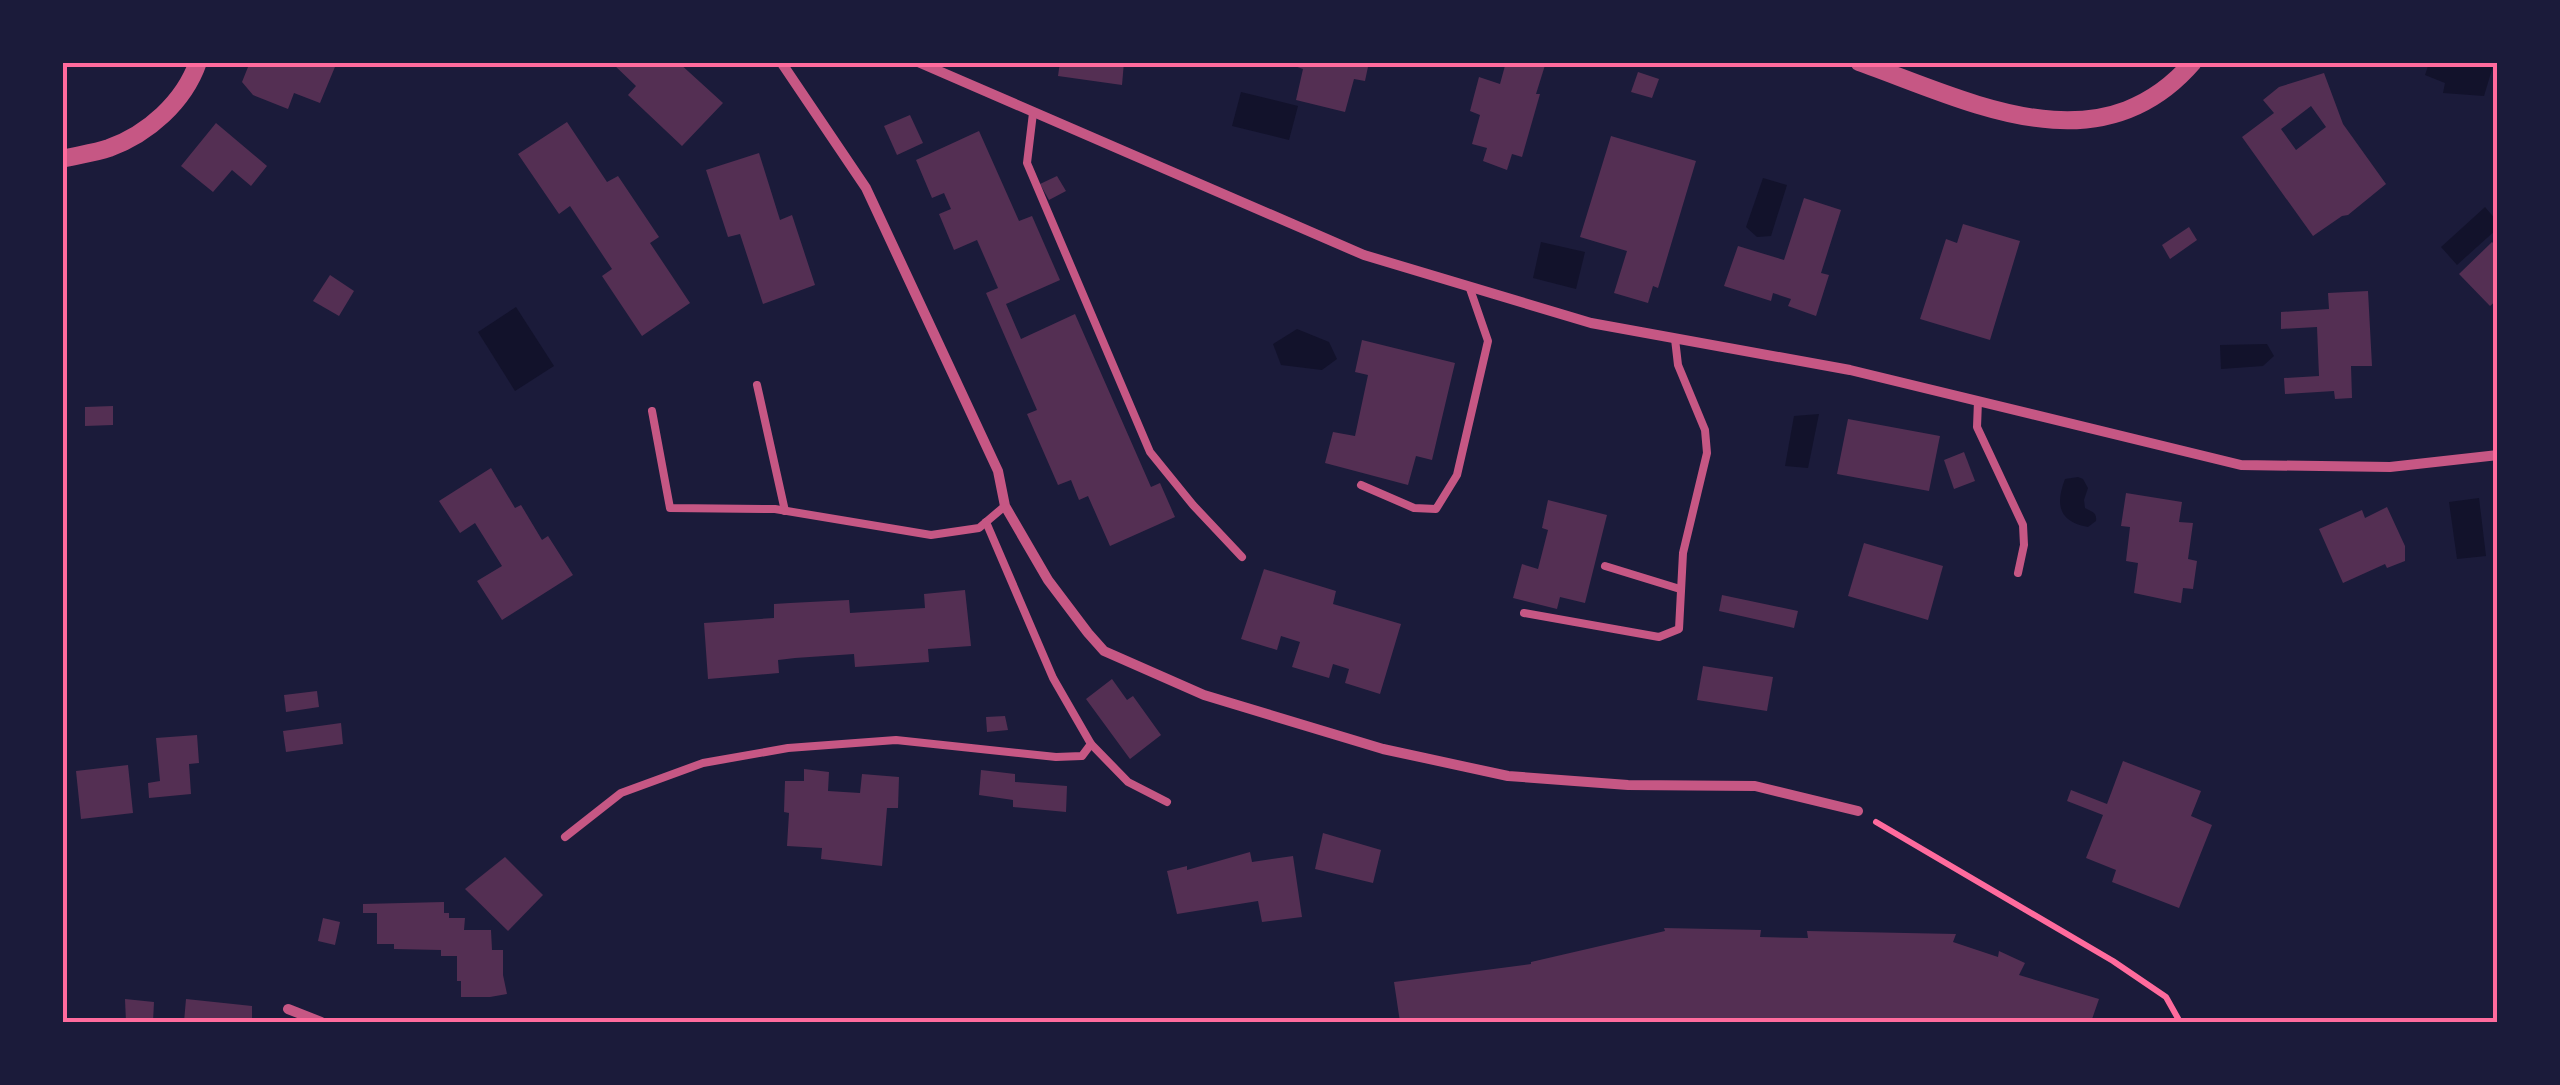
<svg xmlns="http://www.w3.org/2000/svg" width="2560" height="1085" font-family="'Source Sans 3',sans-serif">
<rect width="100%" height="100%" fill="#1b1b3a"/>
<g fill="#12122b">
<path d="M2429,63H2483L2493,66L2484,96L2443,93L2445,83L2425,75Z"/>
<path d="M1241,92L1298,106L1289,140L1232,126Z"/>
<path d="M1763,178L1787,185L1771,236L1757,237L1746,227Z"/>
<path d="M2485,207L2497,221V229L2457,265L2441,247Z"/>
<path d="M1541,242L1585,252L1576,289L1533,278Z"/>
<path d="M516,307L554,366L515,391L478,332Z"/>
<path d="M1297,329L1329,342L1337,359L1322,370L1281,365L1273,344Z"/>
<path d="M2267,344L2274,356L2263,366L2221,369L2220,345Z"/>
<path d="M1819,414L1808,468L1785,466L1794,416Z"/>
<path d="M2078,477L2083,479L2088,488L2084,500L2085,508C2092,512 2097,512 2096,521L2088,527C2059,522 2055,505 2065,479Z"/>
<path d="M2479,498L2486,556L2457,559L2449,502Z"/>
</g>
<g fill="#542f53" fill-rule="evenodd">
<path d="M250,62H337L320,103L294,93L288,109L253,95L242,82Z"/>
<path d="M611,62H678L723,103L682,146L628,95L636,86Z"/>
<path d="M1060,62H1124L1122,85L1058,76Z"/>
<path d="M1283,62H1369L1365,81L1354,79L1345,112L1296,100L1303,69Z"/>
<path d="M1506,62H1546L1536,94H1540L1522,157L1512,154L1507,170L1483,161L1487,148L1472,144L1480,115L1470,111L1479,77L1500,84Z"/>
<path d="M1638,72L1659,79L1652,98L1631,92Z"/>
<path d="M2324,73L2343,124L2386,184L2348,215L2342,216L2313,236L2242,137L2274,113L2263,100L2279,87ZM2311,106L2326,127L2296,150L2281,129Z"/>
<path d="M910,115L923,143L897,155L884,126Z"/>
<path d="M567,122L607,182L618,176L659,237L650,243L690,303L642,336L602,276L612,269L570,206L559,214L518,154Z"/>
<path d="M216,123L267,166L251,186L232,170L213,192L181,166Z"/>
<path d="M979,131L1019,221L1032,216L1060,280L1006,304L1021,339L1075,314L1151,487L1160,483L1175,517L1110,546L1088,496L1079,500L1071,480L1058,485L1027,414L1037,410L986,293L998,288L977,240L954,250L939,214L951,209L944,193L932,198L916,160Z"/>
<path d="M1611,136L1696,161L1658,288L1653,286L1648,303L1614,293L1627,251L1580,237Z"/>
<path d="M759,153L780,220L792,215L815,285L763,304L740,234L728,237L706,170Z"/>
<path d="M1057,176L1066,191L1049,200L1040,184Z"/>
<path d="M1804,198L1841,210L1821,273L1829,275L1816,316L1788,306L1791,299L1773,293L1771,301L1724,286L1738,246L1784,260Z"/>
<path d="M1963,224L2020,241L1990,340L1920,319L1946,239L1957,243Z"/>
<path d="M2189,227L2197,240L2170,259L2162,245Z"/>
<path d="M2492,242L2498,248V299L2490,306L2459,274Z"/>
<path d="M330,275L354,291L339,316L313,301Z"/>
<path d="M2368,291L2372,366H2351L2352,398L2335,399L2334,391L2285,394L2284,378L2319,376L2317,327L2281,329V312L2329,309L2328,293Z"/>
<path d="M1362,340L1455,363L1432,460L1416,456L1408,485L1325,463L1333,432L1355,436L1368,375L1355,372Z"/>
<path d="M113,406V425L85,426V407Z"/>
<path d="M1848,419L1940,436L1929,491L1837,474Z"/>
<path d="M1964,452L1975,481L1954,489L1944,460Z"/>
<path d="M491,468L515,508L521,505L542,540L548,536L573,575L502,620L477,581L502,566L475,523L460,533L439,501Z"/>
<path d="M2126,493L2182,502L2179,522L2193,523L2188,559L2197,561L2193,589L2183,588L2181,603L2134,593L2138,563L2126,561L2130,527L2121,526Z"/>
<path d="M1548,500L1607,515L1585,603L1560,597L1557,609L1513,598L1522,564L1538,569L1548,530L1542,528Z"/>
<path d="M2387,507L2405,546V561L2387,568L2385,564L2343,583L2319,529L2362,510L2365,518Z"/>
<path d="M1864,543L1943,566L1928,620L1848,596Z"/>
<path d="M1264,569L1336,591L1333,604L1401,624L1380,694L1345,683L1349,669L1333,664L1329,678L1292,667L1300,642L1281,636L1277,650L1241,639Z"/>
<path d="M965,590L971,646L928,649L929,662L855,667L854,654L795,658L778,660L779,673L708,679L704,623L774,618V604L790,603L849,600L850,613L925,608L924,594Z"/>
<path d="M1722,595L1798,611L1794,628L1719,611Z"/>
<path d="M1703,666L1773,677L1767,711L1697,700Z"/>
<path d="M1112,679L1127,700L1133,696L1161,735L1130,759L1086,699Z"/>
<path d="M317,691L319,707L286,712L284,695Z"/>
<path d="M1005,716L1008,730L987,732L986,717Z"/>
<path d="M341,723L343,744L286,752L283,731Z"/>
<path d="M197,735L199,763L189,764L191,794L149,798L148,783L160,781L156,738Z"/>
<path d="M2123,761L2201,791L2191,816L2212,825L2179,908L2112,882L2116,870L2086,858L2103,815L2067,801L2071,790L2107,804Z"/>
<path d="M128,765L133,813L81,819L76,771Z"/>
<path d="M804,769L829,772L828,791L860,793L862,774L899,777L898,808H887L882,866L821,859L822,848L787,846L789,813L784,812L785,781H804Z"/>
<path d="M981,770L1015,774V782L1067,786L1066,812L1013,807V800L979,795Z"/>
<path d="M1323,833L1381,850L1373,883L1315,869Z"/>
<path d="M1250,852L1252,862L1293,856L1302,917L1262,922L1258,901L1177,914L1167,871L1187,866V870Z"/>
<path d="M505,857L543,895L508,931L465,889Z"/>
<path d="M444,902V913H449V918H465L464,930H491L492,950H503V975L507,994L490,997H461V981H457V956H441V950L394,949V944H377V913H363V904Z"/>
<path d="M323,918L340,922L335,945L318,941Z"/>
<path d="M1664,928L1761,930L1760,937L1808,938L1807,931L1956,934L1953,942L1998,957L1999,951L2025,963L2019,975L2099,999L2091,1022H1931L1693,1018L1624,1022H1400L1394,982L1531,964V962L1665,931Z"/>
<path d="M125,999L154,1002L153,1022H126Z"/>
<path d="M186,999L252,1006V1019L260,1020L259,1022H184Z"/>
</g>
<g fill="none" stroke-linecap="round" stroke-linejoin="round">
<path stroke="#ff6b9d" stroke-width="6" d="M1876,822L2113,961L2166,997L2180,1022"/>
<g stroke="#c65784" stroke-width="8">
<path d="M1033,113L1027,163L1150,452L1193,505L1242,557"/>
<path d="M757,385L785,511"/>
<path d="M1978,401L1977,427L2023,525L2024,545L2018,573"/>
<path d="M652,411L670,508L775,509L931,535L979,528L1005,506"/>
<path d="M1361,485L1414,508L1436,509L1457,475L1488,341L1469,286"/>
<path d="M1605,566L1680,589"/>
<path d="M1524,613L1659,637L1679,629L1683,553L1707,453L1705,430L1678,365L1675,339"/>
<path d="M1091,744L1128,782L1167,802"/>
<path d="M565,837L621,793L703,763L788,748L896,740L1056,757L1082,756L1091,744L1053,678L986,522"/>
</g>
<g stroke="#c65784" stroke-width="10">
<path d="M781,62L866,188L998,471L1005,506L1048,580L1088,633L1104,651L1204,695L1383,749L1508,776L1628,785L1755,786L1858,811"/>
<path d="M918,62L1364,255L1591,323L1850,370L2241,465L2390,467L2498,455"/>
<path d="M288,1009L321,1022"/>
</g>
<g stroke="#c65784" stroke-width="18">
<path d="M1859,62C1969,101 2099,171 2193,62"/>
<path d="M62,159C78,155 94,153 109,148C148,134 184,102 198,62"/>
</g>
</g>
<rect width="2560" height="1085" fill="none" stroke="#1b1b3a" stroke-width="130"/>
<rect x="65" y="65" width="2430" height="955" fill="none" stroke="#ff6b9d" stroke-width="4"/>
</svg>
